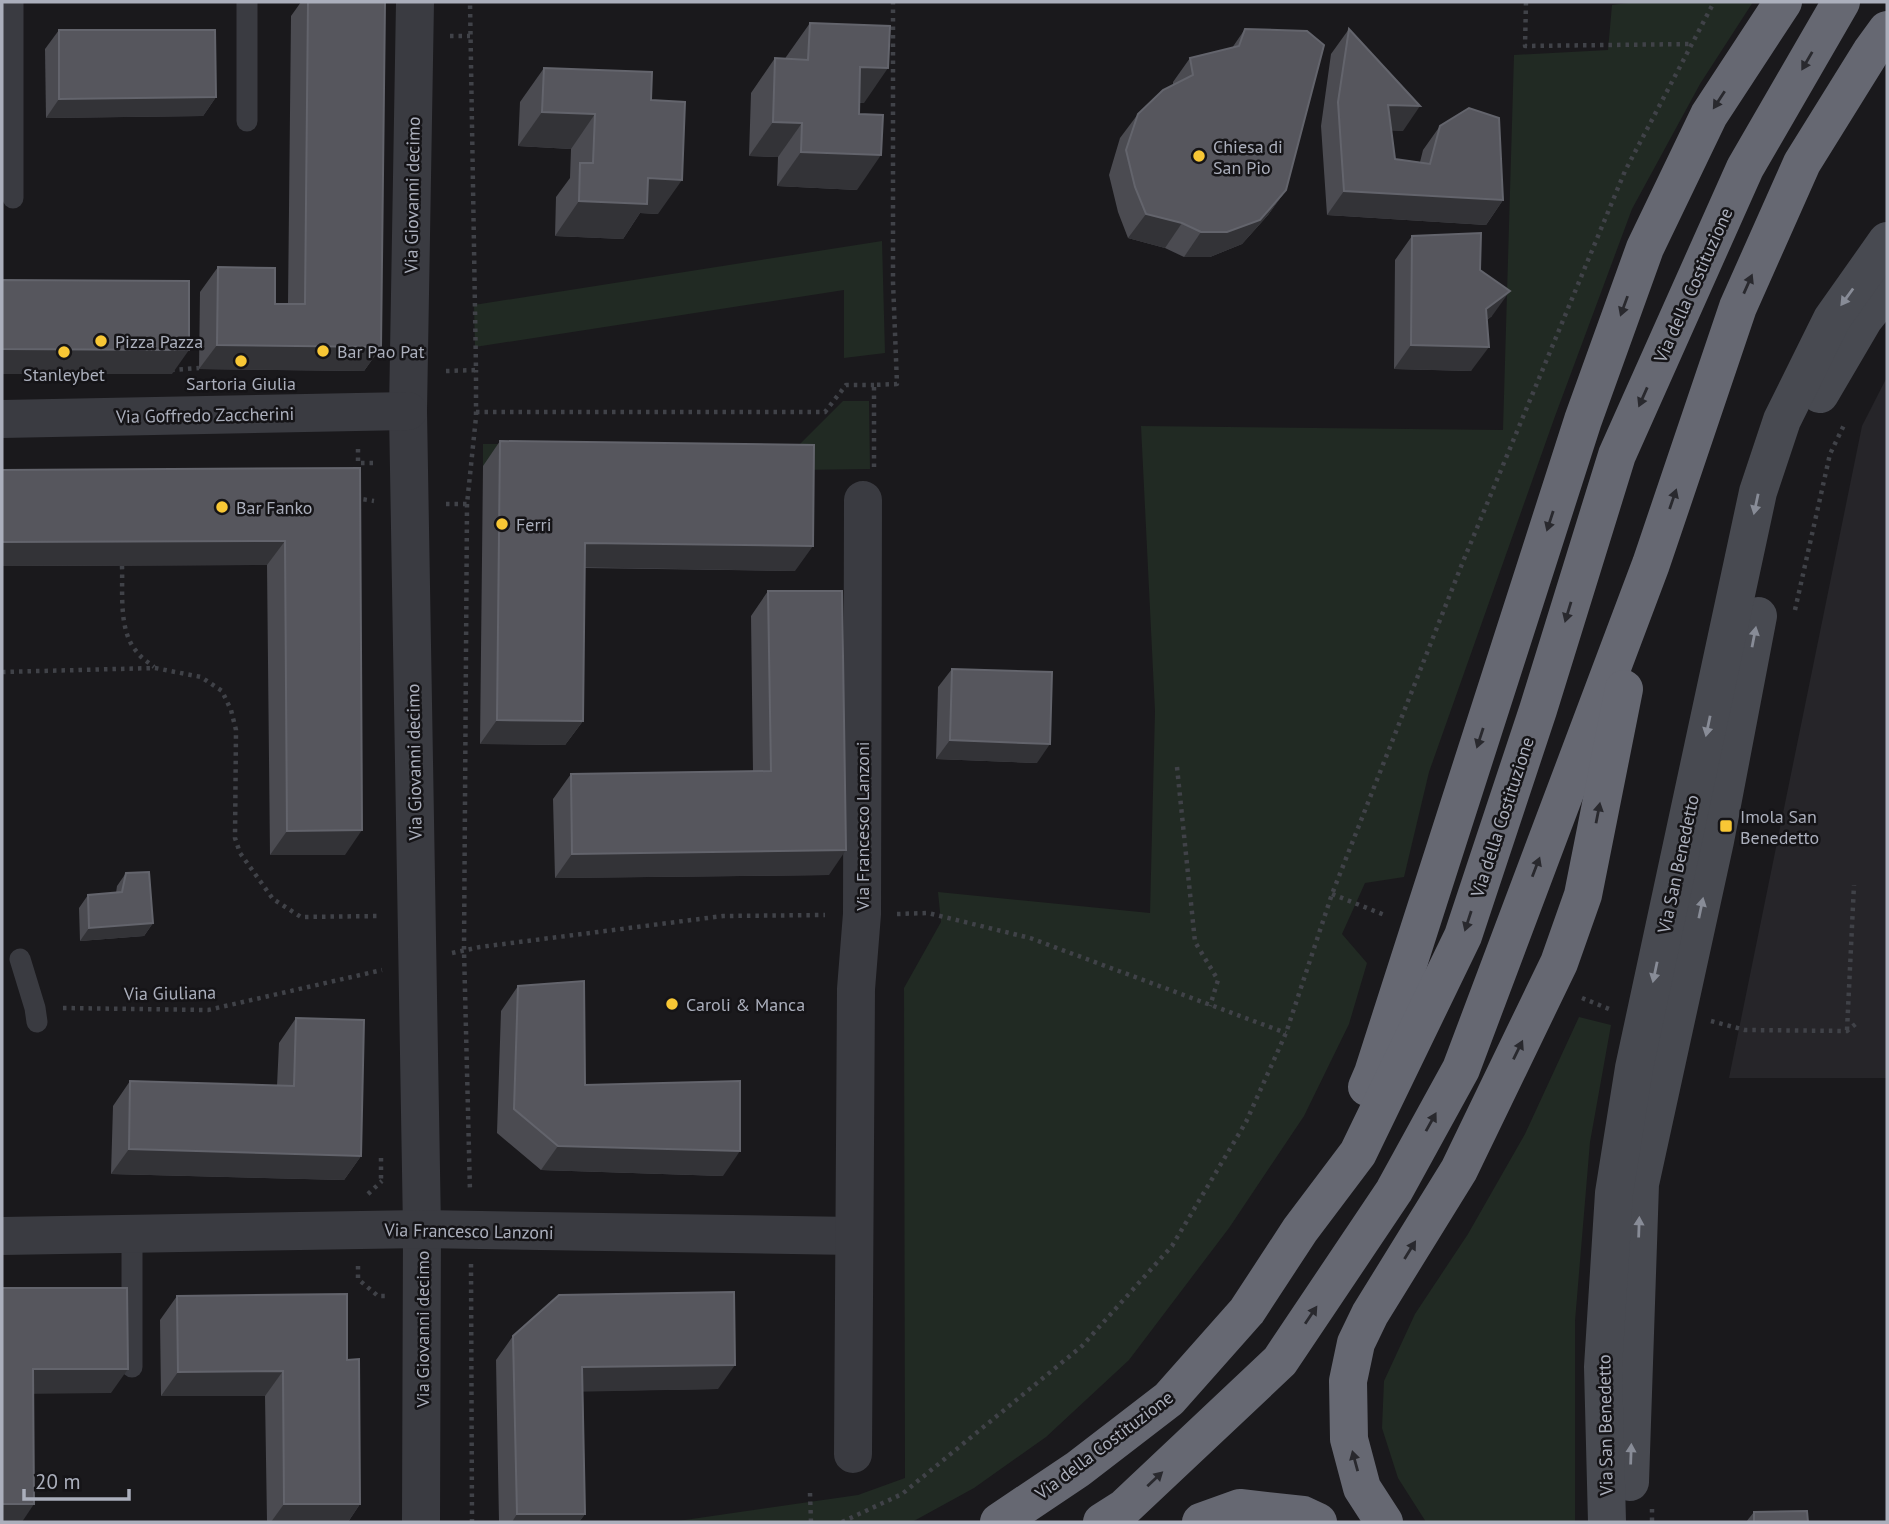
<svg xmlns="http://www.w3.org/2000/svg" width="1889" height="1524" font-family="'PT Sans',sans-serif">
<rect width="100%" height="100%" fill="#1a191c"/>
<path fill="#262529" d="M1887,377V1078H1729L1862,426Z"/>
<g fill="#212a23">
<path d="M1636,2H1753L1700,84L1632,209L1554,419L1429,772L1404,877L1365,883L1342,934L1367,963L1349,1024L1304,1116L1229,1228L1129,1360L1046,1437L974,1488L912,1522H671L858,1495L905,1478L904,988L941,922L938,892L1150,913L1155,711L1141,426L1503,430L1514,55L1608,50L1612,5Z"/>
<path d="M882,241L885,353L844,358V290L475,347L474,305Z"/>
<path d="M843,401H869L870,469L797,470L483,466V444L799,445Z"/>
<path d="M1579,1017L1611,1025L1590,1142L1575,1321V1522H1426L1398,1478L1382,1428L1384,1381L1415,1314L1468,1234L1525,1134Z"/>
</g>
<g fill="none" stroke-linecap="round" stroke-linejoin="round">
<g stroke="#404248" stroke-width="4.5" stroke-dasharray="3.5 5" stroke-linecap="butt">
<path d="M1526,2L1525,46L1692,44"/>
<path d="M450,36H470"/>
<path d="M171,370L199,368"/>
<path d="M446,371L476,370L470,2"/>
<path d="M476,412H825L846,385H874"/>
<path d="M358,449V463H374"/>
<path d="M874,467V385L897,384L893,282V2"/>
<path d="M355,498L374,501"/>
<path d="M446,504H467L476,417V370"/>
<path d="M467,504L464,950L470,1192"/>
<path d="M122,566C123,592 118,631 137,652C141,658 148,662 154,667"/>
<path d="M1795,610L1830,454L1845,423"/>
<path d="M2,672L155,668L201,677L222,691L231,710L236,730L235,838L240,853L273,899L301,917L379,916"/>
<path d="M1177,767L1195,942L1218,980L1210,1006"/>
<path d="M1332,894L1387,916"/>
<path d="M897,914L928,913L1030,938L1286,1033"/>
<path d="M452,953L480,947L723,916L825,915"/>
<path d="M1582,998L1609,1009"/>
<path d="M63,1008L208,1010L382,970"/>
<path d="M1711,1021L1745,1030L1847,1031L1858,1022"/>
<path d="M1847,1030L1854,885"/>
<path d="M381,1158V1181"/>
<path d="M368,1194L382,1181"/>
<path d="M471,1264L472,1522"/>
<path d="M358,1266V1279L378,1296H386"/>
<path d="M810,1493L811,1522"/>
<path d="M1652,1509V1522"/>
<path d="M842,1522L902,1494L1082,1346L1172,1246L1246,1122L1286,1033L1332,894L1462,564L1625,171L1714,2"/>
</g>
<g stroke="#3a3b41" stroke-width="21">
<path d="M247,121V2"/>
<path d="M13,198V2"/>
<path d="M20,959L35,1008L37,1022"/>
<path d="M132,1367V1234"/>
</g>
<g stroke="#3a3b41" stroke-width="38">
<path d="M415,2L408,411L422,1229L421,1522"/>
<path d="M2,419L408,411"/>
<path d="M2,1236L422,1229L853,1236"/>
<path d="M853,1454L856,989L862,914L863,500"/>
</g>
<g stroke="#484a51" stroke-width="38">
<path d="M1820,394L1864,319L1887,290"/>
<path d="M1630,1482L1640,1184L1715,841L1758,616"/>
<path d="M1607,1522L1603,1367L1614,1193L1634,1068L1758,492L1782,420L1832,319L1887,241"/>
</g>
<g stroke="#666872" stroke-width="38">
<path d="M1367,1087L1373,1073L1583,420L1645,248L1709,115L1783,2"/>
<path d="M999,1522L1078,1469L1169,1399L1247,1311L1300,1230L1358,1153L1463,936L1538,710L1617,455L1745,168L1841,2"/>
<path d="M1102,1522L1124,1508L1280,1361L1394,1191L1461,1069L1651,564L1738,307L1802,163L1871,52L1887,30"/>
<path d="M1201,1522L1240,1508L1303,1515L1318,1522"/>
<path d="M1384,1522L1362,1488L1349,1439L1348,1381L1356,1343L1370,1314L1459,1170L1559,963L1583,895L1624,689"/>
</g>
</g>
<g fill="#4b4b51">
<path d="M301,2H385L381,347L364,371L199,369L200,292L218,267L275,304H288L291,16Z"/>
<path d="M810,23L864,103H859L857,190L777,186L778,157L749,156L751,93L775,58L785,59L786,57Z"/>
<path d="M1245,29L1286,190L1268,215L1242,244L1210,257H1184L1165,248L1128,238L1118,212L1109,175L1120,138L1138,114L1173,85V82L1190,58L1232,48Z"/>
<path d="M1349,29L1403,131L1391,130L1395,159L1420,162L1423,150L1440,126L1503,200L1486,225L1327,215L1321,126L1331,54Z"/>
<path d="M59,30L216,97L203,116L46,118L45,49Z"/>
<path d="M544,68L651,100L658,214L640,213L623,239L555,236L556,197L570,178L571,149L518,146L520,102Z"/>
<path d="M1412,236L1480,270L1492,316L1487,320L1471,371L1394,369L1395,260Z"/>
<path d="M500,441L795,571L585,568L583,721L565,745L480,744L483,466Z"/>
<path d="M360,468L345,855H270L267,565L2,566Z"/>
<path d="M768,591L829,875L555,878L553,799L571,774L753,772L751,616Z"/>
<path d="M952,669L1037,763L936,759L938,687Z"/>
<path d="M126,873L153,923L144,936L80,941L79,908L88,895L116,893L117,886Z"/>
<path d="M518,986L585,1085L723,1176L541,1170L497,1133L501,1011Z"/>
<path d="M296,1018L361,1156L344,1180L111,1174L113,1106L130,1081L277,1086L279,1043Z"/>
<path d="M177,1296L347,1360L360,1504L348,1522H267L265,1396H161L160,1320Z"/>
<path d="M513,1336L718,1389L583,1391L585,1514L579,1522H499L496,1360Z"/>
<path d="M1754,1512L1808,1522H1746Z"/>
</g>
<g fill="#333337">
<path d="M860,67L888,68L864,103L836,102Z"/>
<path d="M216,97L203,116L46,118L59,99Z"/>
<path d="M1388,105L1420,106L1403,131L1371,130Z"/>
<path d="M542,112L595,114L571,149L518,146Z"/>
<path d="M773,122L802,123L778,157L749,156Z"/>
<path d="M801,152L881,155L857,190L777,186Z"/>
<path d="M648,178L682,180L658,214L640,213L623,239L555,236L579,201Z"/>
<path d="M1286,190L1268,215L1242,244L1210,257H1184L1201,232Z"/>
<path d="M1344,191L1503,200L1486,225L1327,215Z"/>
<path d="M1146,214L1182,223L1165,248L1128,238Z"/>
<path d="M1510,291L1492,316L1469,333L1486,309Z"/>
<path d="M217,345L381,347L364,371L199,369Z"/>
<path d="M1411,345L1489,347L1471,371L1394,369Z"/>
<path d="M2,349L189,350L172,374H2Z"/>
<path d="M285,541L267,565L2,566V542Z"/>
<path d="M585,543L813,546L795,571L568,567Z"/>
<path d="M497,720L583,721L565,745L480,744Z"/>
<path d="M950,740L1050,744L1037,763L936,759Z"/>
<path d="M362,830L345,855H270L287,831Z"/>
<path d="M846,850L829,875L555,878L572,854Z"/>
<path d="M153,923L144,936L80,941L89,928Z"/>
<path d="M558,1146L740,1151L723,1176L541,1170Z"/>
<path d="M129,1149L361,1156L344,1180L111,1174Z"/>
<path d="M735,1365L718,1389L565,1392L582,1367Z"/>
<path d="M33,1369H128L111,1393L16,1394Z"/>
<path d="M283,1371L265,1396H161L178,1372Z"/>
<path d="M2,1504H34L22,1522H2Z"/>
<path d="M284,1504H360L348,1522H271Z"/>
<path d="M517,1514H585L579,1522H512Z"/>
</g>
<g fill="#56565d" stroke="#63646c" stroke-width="2">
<path d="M308,2H385L381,347L217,345L218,267L275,268V304H305Z"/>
<path d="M810,23L890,26L888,68L860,67L859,114L883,115L881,155L801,152L802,123L773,122L775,58L808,60Z"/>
<path d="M1245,29L1307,31L1324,45L1286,190L1260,220L1227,232H1201L1182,223L1146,214L1135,187L1126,150L1138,114L1163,90L1193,75L1190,58L1239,46Z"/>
<path d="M1349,29L1420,106L1388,105L1395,159L1430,164L1440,126L1469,108L1499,118L1503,200L1344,191L1338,102Z"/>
<path d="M59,30H215L216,97L59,99Z"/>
<path d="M544,68L652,72L651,100L685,102L682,180L648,178L647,204L579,201L580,163H593L595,114L542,112Z"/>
<path d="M1481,233L1480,270L1510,291L1486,309L1489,347L1411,345L1412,236Z"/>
<path d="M2,280L189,281V350L2,349Z"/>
<path d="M500,441L814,445L813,546L585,543L583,721L497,720Z"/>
<path d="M360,468L362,830L287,831L285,541L2,542V470Z"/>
<path d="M768,591H842L846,850L572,854L571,774L771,771Z"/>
<path d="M952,669L1052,672L1050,744L950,740Z"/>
<path d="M149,872L153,923L89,928L88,895L122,892L126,873Z"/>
<path d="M584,981L585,1085L740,1081V1151L558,1146L514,1109L518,986Z"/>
<path d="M296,1018L364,1020L361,1156L129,1149L130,1081L294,1086Z"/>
<path d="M2,1288H127L128,1369H33L34,1504H2Z"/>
<path d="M734,1292L735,1365L582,1367L585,1514H517L513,1336L559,1295Z"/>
<path d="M347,1294V1360L359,1359L360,1504H284L283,1371L178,1372L177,1296Z"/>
<path d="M1807,1511L1808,1522H1754V1512Z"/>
</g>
<defs><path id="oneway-solid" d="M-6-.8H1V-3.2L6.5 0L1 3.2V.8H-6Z" transform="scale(1.75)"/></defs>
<g fill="#29292e">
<use href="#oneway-solid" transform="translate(1807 61) rotate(120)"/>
<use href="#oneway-solid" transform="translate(1719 100) rotate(123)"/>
<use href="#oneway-solid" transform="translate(1748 284) rotate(-66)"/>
<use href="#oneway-solid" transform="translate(1624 306) rotate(110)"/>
<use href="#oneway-solid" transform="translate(1643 397) rotate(114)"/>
<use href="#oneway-solid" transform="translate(1673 499) rotate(-71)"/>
<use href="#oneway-solid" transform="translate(1550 521) rotate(108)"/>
<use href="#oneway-solid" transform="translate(1568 612) rotate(107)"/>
<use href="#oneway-solid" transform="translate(1480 738) rotate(108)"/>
<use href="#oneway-solid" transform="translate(1598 813) rotate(-79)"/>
<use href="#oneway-solid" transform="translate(1536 867) rotate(-69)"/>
<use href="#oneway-solid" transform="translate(1468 921) rotate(108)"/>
<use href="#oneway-solid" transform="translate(1518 1050) rotate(-64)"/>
<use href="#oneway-solid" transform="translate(1431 1122) rotate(-61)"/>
<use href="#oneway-solid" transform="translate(1410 1250) rotate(-58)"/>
<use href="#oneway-solid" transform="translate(1311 1315) rotate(-56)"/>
<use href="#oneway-solid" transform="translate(1355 1461) rotate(-105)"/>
<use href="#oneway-solid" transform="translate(1155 1479) rotate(-43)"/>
</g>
<g fill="#888c97">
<use href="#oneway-solid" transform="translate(1847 297) rotate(126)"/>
<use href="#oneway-solid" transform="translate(1756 504) rotate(102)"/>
<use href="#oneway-solid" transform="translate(1754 637) rotate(-79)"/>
<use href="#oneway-solid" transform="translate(1708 726) rotate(102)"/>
<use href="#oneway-solid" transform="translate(1701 908) rotate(-78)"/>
<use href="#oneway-solid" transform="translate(1655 972) rotate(102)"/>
<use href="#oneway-solid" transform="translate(1639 1227) rotate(-88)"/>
<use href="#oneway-solid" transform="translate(1631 1454) rotate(-88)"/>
</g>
<g fill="#f8c735" stroke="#151417" stroke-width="2.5">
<circle cx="1199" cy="156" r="7"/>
<circle cx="101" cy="341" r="7"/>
<circle cx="323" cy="351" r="7"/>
<circle cx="64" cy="352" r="7"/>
<circle cx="241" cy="361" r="7"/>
<circle cx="222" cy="507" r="7"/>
<circle cx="502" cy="524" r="7"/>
<rect x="1719" y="819" width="14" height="14" rx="3.5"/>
<circle cx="672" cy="1004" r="7"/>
</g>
<g text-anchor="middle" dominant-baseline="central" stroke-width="5" stroke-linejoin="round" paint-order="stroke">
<g font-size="18" fill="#abafbc" stroke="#151417" text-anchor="start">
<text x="1213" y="146">Chiesa di<tspan x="1213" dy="21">San Pio</tspan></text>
<text x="115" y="341">Pizza Pazza</text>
<text x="337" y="351">Bar Pao Pat</text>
<text x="64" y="374" text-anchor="middle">Stanleybet</text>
<text x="241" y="383" text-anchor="middle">Sartoria Giulia</text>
<text x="236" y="507">Bar Fanko</text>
<text x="516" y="524">Ferri</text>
<text x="1740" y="816">Imola San<tspan x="1740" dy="21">Benedetto</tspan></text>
<text x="686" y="1004">Caroli &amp; Manca</text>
</g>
<g font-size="18" fill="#abafbc" stroke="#151417">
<text transform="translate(412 195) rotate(-89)">Via Giovanni decimo</text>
<text transform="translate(1693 285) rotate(-66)">Via della Costituzione</text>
<text transform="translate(205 415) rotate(-1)">Via Goffredo Zaccherini</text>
<text transform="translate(414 762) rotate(-91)">Via Giovanni decimo</text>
<text transform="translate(1502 817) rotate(-72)">Via della Costituzione</text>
<text transform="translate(862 826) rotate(-90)">Via Francesco Lanzoni</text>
<text transform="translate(1678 864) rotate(-78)">Via San Benedetto</text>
<text transform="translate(170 993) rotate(-1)">Via Giuliana</text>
<text transform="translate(469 1231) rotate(1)">Via Francesco Lanzoni</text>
<text transform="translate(422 1329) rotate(-90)">Via Giovanni decimo</text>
<text transform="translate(1605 1425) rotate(-91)">Via San Benedetto</text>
<text transform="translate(1104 1445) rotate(-37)">Via della Costituzione</text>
</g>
</g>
<rect width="1889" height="1524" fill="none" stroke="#abafbc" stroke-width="7"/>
<path d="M24 1489v10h105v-10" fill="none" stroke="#abafbc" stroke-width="3.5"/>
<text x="35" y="1489" font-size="21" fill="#abafbc" stroke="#151417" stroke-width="5" paint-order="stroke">20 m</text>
</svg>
